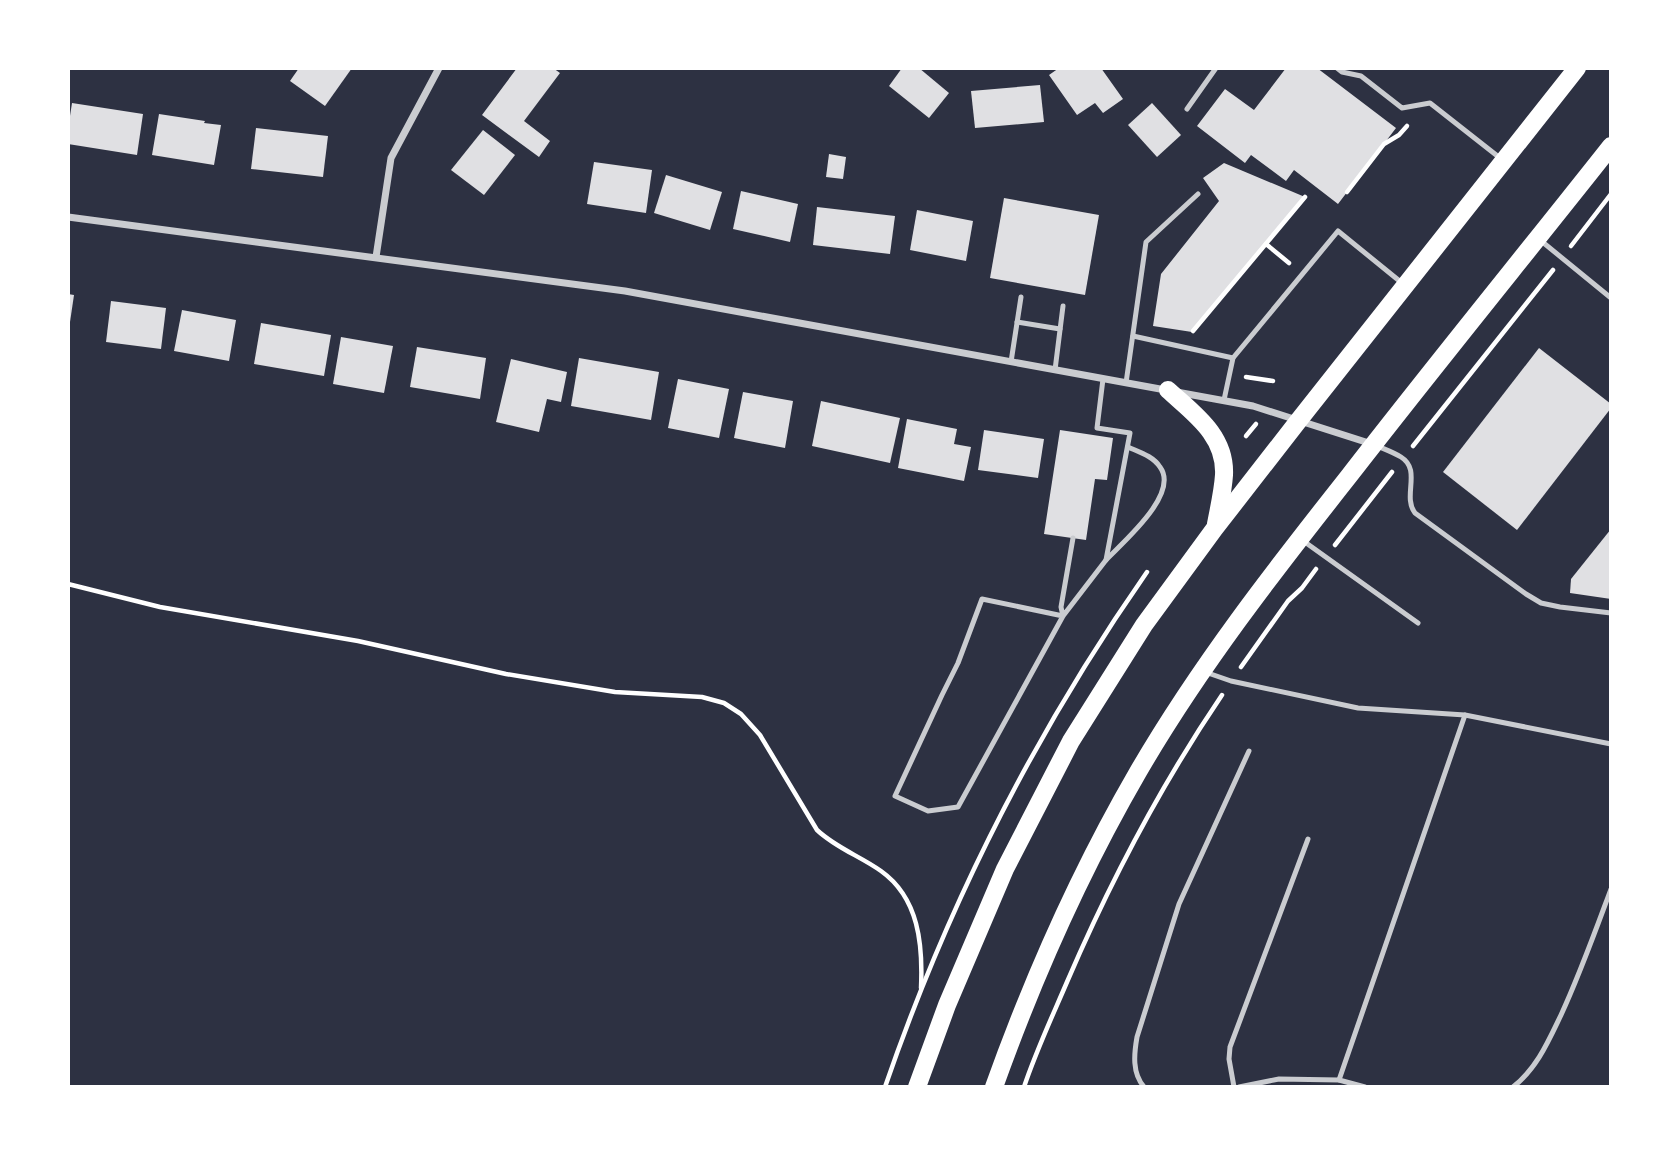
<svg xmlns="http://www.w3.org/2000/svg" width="1679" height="1155" font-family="Barlow,sans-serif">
<rect width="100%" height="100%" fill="#2d3142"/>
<g fill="#e0e0e3">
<path d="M299,68H352L325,106L290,81Z"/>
<path d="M517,68H553L560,73L524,121L550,141L539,157L482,115Z"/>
<path d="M902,68H919L949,93L929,118L889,86Z"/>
<path d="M1059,68L1076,69L1101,68L1123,99L1103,113L1095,103L1077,115L1049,75Z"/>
<path d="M1286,68H1317L1396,128L1338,204L1294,170L1286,181L1251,155L1245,163L1197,126L1225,89L1254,110Z"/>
<path d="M1040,85L1044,122L975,128L971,91Z"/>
<path d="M72,103L143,114L137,155L68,144V129Z"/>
<path d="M1152,103L1181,135L1157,157L1128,125Z"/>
<path d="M159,114L205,121L204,123L221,125L214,165L152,155Z"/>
<path d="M256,128L328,136L323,177L251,169Z"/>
<path d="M483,130L515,155L484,195L451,170Z"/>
<path d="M829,154L846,157L843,179L826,177Z"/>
<path d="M594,162L652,170L646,213L587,204Z"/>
<path d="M1224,163L1305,197L1192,332L1153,326L1161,274L1219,201L1203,178Z"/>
<path d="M666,175L722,192L710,230L654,213Z"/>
<path d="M741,191L798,204L790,242L733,229Z"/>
<path d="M1004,198L1099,215L1085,295L990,278Z"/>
<path d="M817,207L895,216L890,254L813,245Z"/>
<path d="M917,210L973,221L966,261L910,250Z"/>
<path d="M68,294L74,295L70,322H68Z"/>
<path d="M111,301L166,308L161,349L106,342Z"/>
<path d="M182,310L236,320L229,361L174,351Z"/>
<path d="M261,323L331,335L324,376L254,364Z"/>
<path d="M341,337L393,346L384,393L333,384Z"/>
<path d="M417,347L486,358L480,399L410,387Z"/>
<path d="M1539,348L1611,404V408L1517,530L1443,472Z"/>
<path d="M579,358L659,372L651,420L571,406Z"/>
<path d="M511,359L567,372L561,402L547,399L539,432L496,422Z"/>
<path d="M678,379L729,389L719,438L668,428Z"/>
<path d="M743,392L793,401L785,448L734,438Z"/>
<path d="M821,401L900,418L890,463L812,446Z"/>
<path d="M907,419L957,429L954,444L971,447L964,481L898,468Z"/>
<path d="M984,430L1044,439L1038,478L978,470Z"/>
<path d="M1060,430L1113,438L1107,480L1095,479L1086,540L1044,534Z"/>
<path d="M1611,529V599L1570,593L1571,579Z"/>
</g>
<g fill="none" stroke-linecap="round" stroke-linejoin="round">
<g stroke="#fff" stroke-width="4.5">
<path d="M1347,192L1384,144L1399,135L1407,126"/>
<path d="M1266,244L1289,263"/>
<path d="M1571,246L1611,194"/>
<path d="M1193,331L1305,197"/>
<path d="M1246,377L1273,381"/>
<path d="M1246,436L1256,424"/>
<path d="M1413,446L1553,270"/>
<path d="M1335,545L1392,472"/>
<path d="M68,584L160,607L358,641L506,674L615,692L702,697L724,703L741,714L760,735L817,830C836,848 860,856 881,871C919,898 923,945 921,988"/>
<path d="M1241,667L1288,601L1302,588L1316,569"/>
<path d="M885,1087C948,904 1036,731 1147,572"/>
<path d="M1024,1087C1036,1051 1052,1017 1067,982C1110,882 1161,785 1222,695"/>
</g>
<g stroke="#caccd0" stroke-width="5">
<path d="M1337,68L1342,72L1361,76L1402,108L1430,103L1500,158"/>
<path d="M1187,109L1216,68"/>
<path d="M1540,240L1611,298"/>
<path d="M1017,322L1060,329"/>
<path d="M1133,336L1233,358"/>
<path d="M1011,362L1021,297"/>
<path d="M1055,370L1063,306"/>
<path d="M1126,383L1146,242L1198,194"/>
<path d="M1224,400L1233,358L1338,231L1402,283"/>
<path d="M1375,445C1384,449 1393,452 1401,457C1422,470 1402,496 1415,513L1526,594L1541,603L1560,607L1611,613"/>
<path d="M1073,538L1061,607L1063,616L982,599L958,663L942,695L895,796L928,811L958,807L1063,616L1106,560L1130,433L1097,428L1103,379"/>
<path d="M1302,540L1418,623"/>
<path d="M1106,560C1123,542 1180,494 1160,467C1153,456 1139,452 1128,447"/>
<path d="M1205,672L1231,681L1358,708L1465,715L1611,744"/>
<path d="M1339,1080L1465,715"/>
<path d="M1144,1087C1132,1073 1134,1054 1137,1037L1179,904L1249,751"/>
<path d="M1234,1087L1229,1059L1230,1047L1308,839"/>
<path d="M1239,1087L1279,1079L1339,1080L1365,1087"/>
<path d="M1513,1087C1537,1068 1548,1042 1561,1015C1580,974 1595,932 1611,889"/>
</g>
<g stroke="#caccd0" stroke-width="7">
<path d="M68,217L625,291L1253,406L1372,444"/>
<path d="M376,257L391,158L439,68"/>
</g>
<g stroke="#fff" stroke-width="18">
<path d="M1168,390C1193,413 1226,435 1224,475C1223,491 1219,508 1216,524"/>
<path d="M917,1087L947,1005L1005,869L1071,741L1144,625L1215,528L1299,420L1577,68"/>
<path d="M994,1087C1033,978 1080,872 1138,772C1199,667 1274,571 1349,476C1435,365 1524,256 1611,146"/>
</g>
</g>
<rect width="1679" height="1155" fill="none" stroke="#ffffff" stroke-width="140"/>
</svg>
